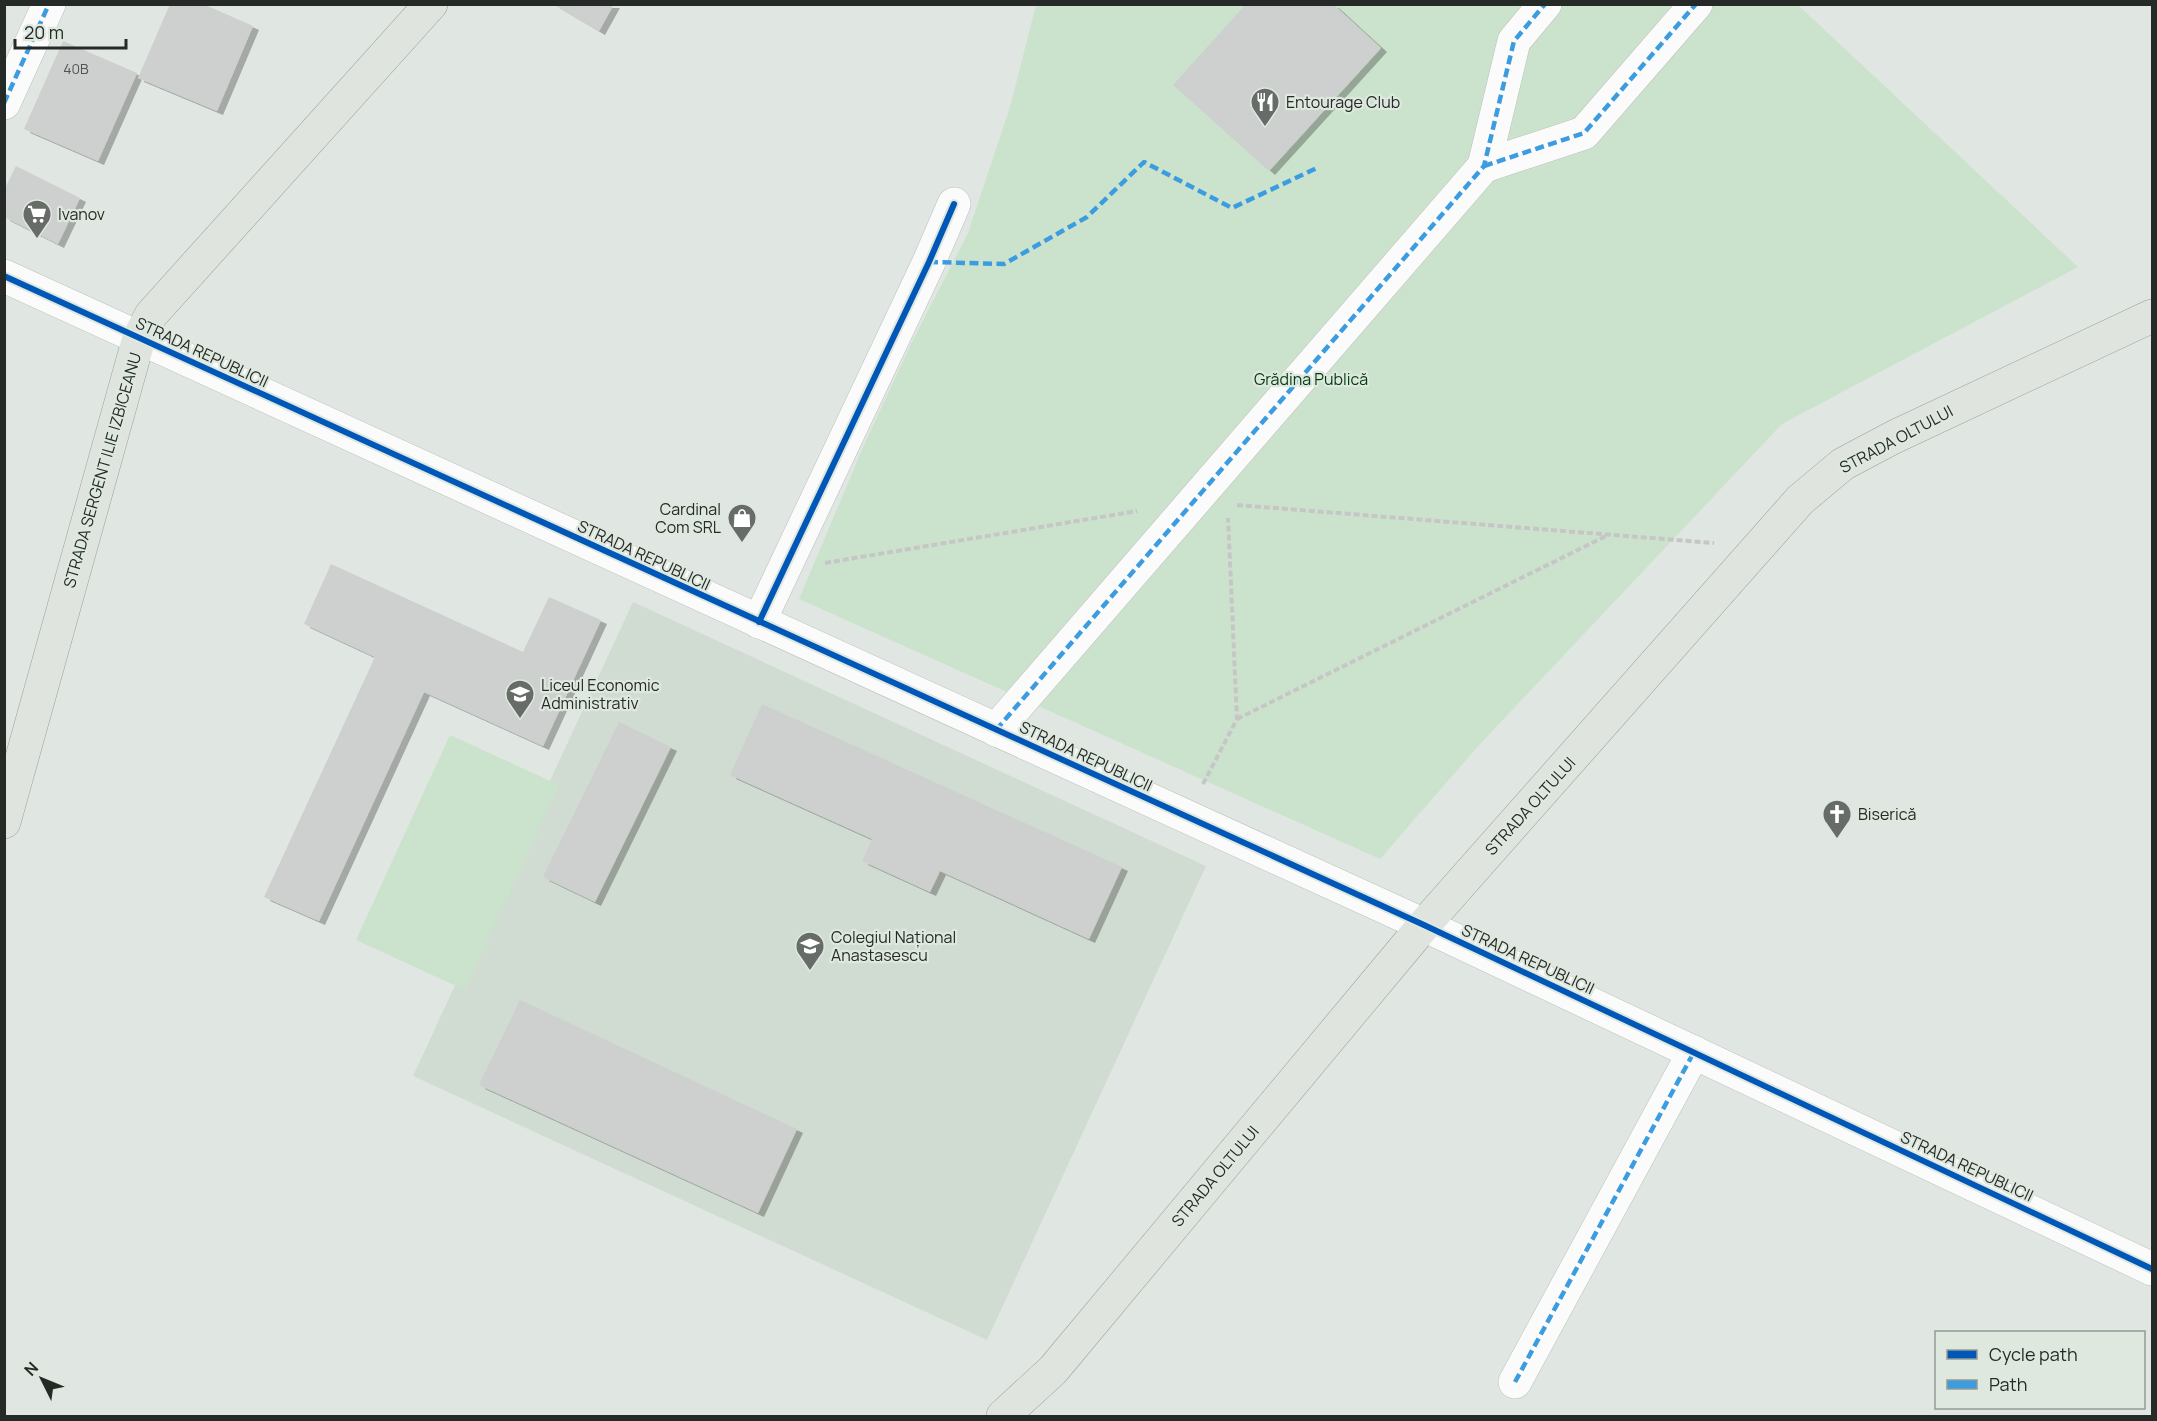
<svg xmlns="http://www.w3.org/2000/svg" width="2157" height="1421" font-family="Manrope,sans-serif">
<defs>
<filter id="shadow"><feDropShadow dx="6" dy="4" stdDeviation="0" flood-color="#0004"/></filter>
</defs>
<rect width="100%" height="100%" fill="#e0e6e1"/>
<path fill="#d0dcd1" d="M633,602L1206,866L987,1340L413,1076Z"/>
<g fill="#cbe3cd">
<path d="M1036,5H1798L2078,267L1782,424L1481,743L1380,859L799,599L864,445L913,340L968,233L1010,107Z"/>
<path d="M450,735L559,785L465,990L356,940Z"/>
</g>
<g fill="#cecfcf" filter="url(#shadow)">
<path d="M170,4H203L253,26L217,111L138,78Z"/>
<path d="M553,4H614L599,31Z"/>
<path d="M1246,4H1333L1381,48L1269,171L1173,85Z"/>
<path d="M63,41L137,73L98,161L24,129Z"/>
<path d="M16,166L80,198L58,244L4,217V190Z"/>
<path d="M331,564L523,652L549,597L601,620L543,746L424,692L319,921L264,897L375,657L304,624Z"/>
<path d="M762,704L1122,867L1089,939L940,871L930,892L862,861L872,839L730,775Z"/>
<path d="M619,722L671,747L595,902L543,877Z"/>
<path d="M520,1000L797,1129L758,1213L479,1085Z"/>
</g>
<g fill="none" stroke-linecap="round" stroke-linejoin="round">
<g stroke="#bcc1bd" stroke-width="34">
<g id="minor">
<path d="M4,103L49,4"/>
<path d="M1484,166L1584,133L1696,4"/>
<path d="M4,276L1424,925L2152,1269"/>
<path d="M759,622L929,262L954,204"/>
<path d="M996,730L1484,166L1514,41L1545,4"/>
<path d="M1515,1382L1694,1052"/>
</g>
</g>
<g stroke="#97a299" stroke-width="34">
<g id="major">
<path d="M4,822L139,338L151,315L431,4"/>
<path d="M1003,1416L1053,1370L1424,925L1800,500L1843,464L1894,437L2152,316"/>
</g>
</g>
<g stroke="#c5c6c5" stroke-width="4" stroke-dasharray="6 3" stroke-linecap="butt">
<path d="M1237,505L1714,543"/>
<path d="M825,563L1137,511"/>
<path d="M1237,719L1608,535"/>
<path d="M1203,784L1237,719L1228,518"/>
</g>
<use href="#minor" stroke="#fafbfa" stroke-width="33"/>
<use href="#major" stroke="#dfe4df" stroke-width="33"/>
<g stroke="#3c9ce0" stroke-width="4.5" stroke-dasharray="9 4.5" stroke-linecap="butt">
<path d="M4,103L49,4"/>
<path d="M1484,166L1584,133L1696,4"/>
<path d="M929,262L1004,264L1087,217L1144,162L1232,208L1319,167"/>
<path d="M996,730L1484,166L1514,41L1545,4"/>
<path d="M1515,1382L1694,1052"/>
</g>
<g stroke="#dee8df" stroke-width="10">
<g id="cycleway">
<path d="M4,276L1424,925L2152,1269"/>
<path d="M759,622L929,262L954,204"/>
</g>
</g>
<use href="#cycleway" stroke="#0057b8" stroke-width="6"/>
</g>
<defs>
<g id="restaurant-pin" transform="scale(1.5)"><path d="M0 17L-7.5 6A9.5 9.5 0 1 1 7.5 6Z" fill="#676c68" stroke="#dee8df"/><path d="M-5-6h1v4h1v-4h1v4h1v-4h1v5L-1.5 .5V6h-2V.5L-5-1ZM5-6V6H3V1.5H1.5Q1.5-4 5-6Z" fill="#fff"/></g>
<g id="supermarket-pin" transform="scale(1.5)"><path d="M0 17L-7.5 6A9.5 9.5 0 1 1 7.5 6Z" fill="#676c68" stroke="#dee8df"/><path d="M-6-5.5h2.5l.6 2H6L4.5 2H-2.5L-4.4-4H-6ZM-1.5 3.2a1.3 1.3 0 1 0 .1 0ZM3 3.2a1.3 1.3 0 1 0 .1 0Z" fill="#fff"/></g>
<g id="shop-pin" transform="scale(1.5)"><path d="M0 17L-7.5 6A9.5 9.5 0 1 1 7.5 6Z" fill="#676c68" stroke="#dee8df"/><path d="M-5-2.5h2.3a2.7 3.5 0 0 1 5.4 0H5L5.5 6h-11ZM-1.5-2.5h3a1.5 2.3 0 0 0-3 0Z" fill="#fff"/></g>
<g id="university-pin" transform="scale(1.5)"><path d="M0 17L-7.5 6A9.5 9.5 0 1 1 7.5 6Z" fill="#676c68" stroke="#dee8df"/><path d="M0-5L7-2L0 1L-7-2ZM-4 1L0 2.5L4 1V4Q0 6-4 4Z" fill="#fff"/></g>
<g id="church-pin" transform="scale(1.5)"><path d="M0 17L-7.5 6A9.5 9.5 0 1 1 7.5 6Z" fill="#676c68" stroke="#dee8df"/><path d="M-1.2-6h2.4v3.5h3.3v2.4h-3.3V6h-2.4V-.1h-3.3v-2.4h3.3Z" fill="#fff"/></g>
</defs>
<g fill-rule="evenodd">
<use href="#restaurant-pin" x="1265" y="102"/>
<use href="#supermarket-pin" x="37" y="214"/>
<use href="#shop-pin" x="742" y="518"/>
<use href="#university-pin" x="520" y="694"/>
<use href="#church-pin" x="1837" y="814"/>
<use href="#university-pin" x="810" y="946"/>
</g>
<g text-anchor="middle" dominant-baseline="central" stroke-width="4.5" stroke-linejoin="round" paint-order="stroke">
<g font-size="14" fill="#505351">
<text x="76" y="68">40B</text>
</g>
<g font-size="16" fill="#262a27" stroke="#dee8df" text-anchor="start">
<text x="1286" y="102">Entourage Club</text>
<text x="58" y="214">Ivanov</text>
<text x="721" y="509" text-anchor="end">Cardinal<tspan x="721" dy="18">Com SRL</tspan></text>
<text x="541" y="685">Liceul Economic<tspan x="541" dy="18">Administrativ</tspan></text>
<text x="1858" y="814">Biserică</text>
<text x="831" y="937">Colegiul Național<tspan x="831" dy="18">Anastasescu</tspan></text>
</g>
<g font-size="16" fill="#262a27" stroke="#dee8df">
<text transform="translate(202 352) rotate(25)">STRADA REPUBLICII</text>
<text transform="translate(1896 439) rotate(-28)">STRADA OLTULUI</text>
<text transform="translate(102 470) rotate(-74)">STRADA SERGENT ILIE IZBICEANU</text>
<text transform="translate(644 555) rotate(25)">STRADA REPUBLICII</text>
<text transform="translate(1086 756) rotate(25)">STRADA REPUBLICII</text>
<text transform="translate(1530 806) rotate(-48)">STRADA OLTULUI</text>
<text transform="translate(1528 959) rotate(25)">STRADA REPUBLICII</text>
<text transform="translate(1967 1166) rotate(25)">STRADA REPUBLICII</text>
<text transform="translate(1215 1176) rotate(-50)">STRADA OLTULUI</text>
</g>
<g font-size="16" fill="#003c10" stroke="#dee8df">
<text x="1311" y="379">Grădina Publică</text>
</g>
</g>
<rect width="2157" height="1421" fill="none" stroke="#262a27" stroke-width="12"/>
<rect x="1935" y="1331" width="210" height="78" fill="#dee8df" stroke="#949c95" stroke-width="1.5"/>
<rect x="1947" y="1350" width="30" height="9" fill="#0057b8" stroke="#949c95" stroke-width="1.5"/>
<text x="1989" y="1361" font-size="18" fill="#262a27">Cycle path</text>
<rect x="1947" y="1380" width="30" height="9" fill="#3c9ce0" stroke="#949c95" stroke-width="1.5"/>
<text x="1989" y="1391" font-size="18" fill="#262a27">Path</text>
<g transform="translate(42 1379) rotate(313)" stroke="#dee8df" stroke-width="4.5" paint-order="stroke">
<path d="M0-4.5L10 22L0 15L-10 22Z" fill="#262a27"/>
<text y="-9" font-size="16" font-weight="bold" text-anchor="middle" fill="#262a27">N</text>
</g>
<path d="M15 39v9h111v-9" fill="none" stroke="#262a27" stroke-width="3"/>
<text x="24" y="39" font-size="18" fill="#262a27" stroke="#dee8df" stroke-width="4.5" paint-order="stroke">20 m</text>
</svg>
